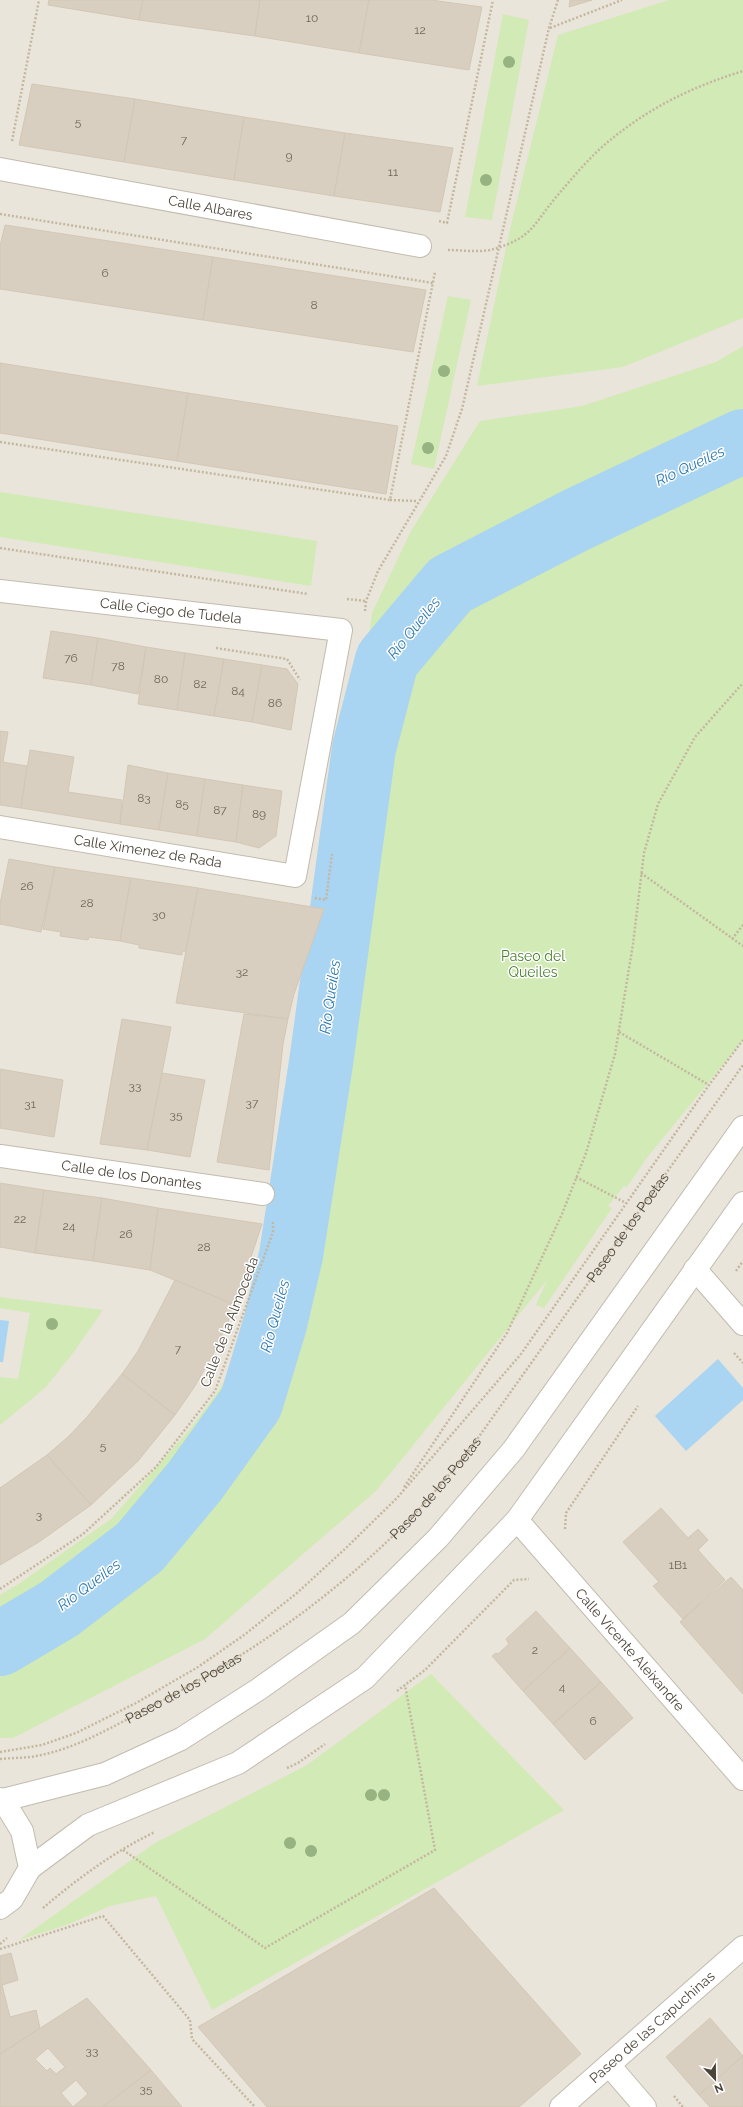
<svg xmlns="http://www.w3.org/2000/svg" width="743" height="2107" font-family="Raleway,sans-serif">
<rect width="100%" height="100%" fill="#f6f3ec"/>
<rect fill="#eae5da" x="0" y="0" width="743" height="2107"/>
<g fill="#d2eab5">
<path d="M669,0H743V318L623,367L477,386L510,229L558,35Z"/>
<path d="M503,14L529,20L492,220L465,217Z"/>
<path d="M448,296L471,300L434,469L411,464Z"/>
<path d="M743,346V1040L646,1159L627,1187L624,1186L608,1206L612,1208L544,1308L536,1305L547,1280L376,1491L205,1639L13,1738H0V1595L20,1583L111,1519L190,1429L219,1390L245,1344L275,1240L281,1204L278,1169L302,996L333,902L372,613L411,531L480,421L582,406L716,362Z"/>
<path d="M0,492L317,541L311,586L0,537Z"/>
<path d="M0,1297L103,1310L73,1353L45,1388L0,1425V1377L18,1379L30,1313L0,1308Z"/>
<path d="M431,1674L564,1810L212,2010L156,1896L110,1906L69,1924L19,1940L155,1843L307,1765Z"/>
</g>
<g fill="#a9d4f2">
<path d="M0,1320L9,1321L3,1362H0Z"/>
<path d="M718,1359L743,1388V1400L686,1451L655,1416Z"/>
</g>
<g fill="none" stroke-linecap="round" stroke-linejoin="round">
<path stroke="#a9d4f2" stroke-width="64" d="M0,1644L59,1609L140,1547L195,1481L251,1403L275,1324L291,1255L321,1063L364,748L387,660L450,585L576,520L743,441"/>
</g>
<g fill="#d8cfc1" stroke="#d3c7b4" fill-rule="evenodd">
<path d="M49,0H143L139,20L48,5Z"/>
<path d="M143,0H260L255,36L139,20Z"/>
<path d="M260,0H369L359,53L255,36Z"/>
<path d="M369,0H431L482,7L469,70L359,53Z"/>
<path d="M570,0H592L569,7Z"/>
<path d="M32,84L135,99L124,162L19,145Z"/>
<path d="M135,99L244,117L234,180L124,162Z"/>
<path d="M244,117L345,133L334,196L234,180Z"/>
<path d="M345,133L453,148L440,212L334,196Z"/>
<path d="M5,225L213,257L203,320L0,289V246Z"/>
<path d="M213,257L426,290L413,352L203,320Z"/>
<path d="M0,363L188,393L177,461L0,433Z"/>
<path d="M188,393L398,426L386,494L177,461Z"/>
<path d="M51,631L98,638L91,685L43,678Z"/>
<path d="M98,638L146,647L138,694L91,685Z"/>
<path d="M146,647L185,653L177,710L138,704Z"/>
<path d="M185,653L224,659L214,716L177,710Z"/>
<path d="M224,659L262,665L252,722L214,716Z"/>
<path d="M262,665L287,669L298,684L291,730L252,722Z"/>
<path d="M0,731L8,732L3,762L27,766L21,808L0,805Z"/>
<path d="M30,750L74,757L68,792L122,800L120,824L21,808Z"/>
<path d="M128,765L168,773L159,830L120,824Z"/>
<path d="M168,773L205,779L197,836L159,830Z"/>
<path d="M205,779L243,785L236,842L197,836Z"/>
<path d="M243,785L282,791L276,836L259,848L236,842Z"/>
<path d="M9,859L55,867L41,932L0,924V904Z"/>
<path d="M55,867L131,878L120,941L89,937L88,940L60,936L61,932L43,929Z"/>
<path d="M131,878L198,888L186,951L182,952V955L139,948V945L120,941Z"/>
<path d="M198,888L324,909L294,994L288,1019L176,1003Z"/>
<path d="M244,1014L288,1019L283,1044L269,1170L217,1162Z"/>
<path d="M122,1019L171,1027L147,1150L100,1144Z"/>
<path d="M0,1069L63,1080L54,1137L0,1128Z"/>
<path d="M162,1073L205,1080L190,1157L147,1150Z"/>
<path d="M0,1183L44,1190L35,1253L0,1247Z"/>
<path d="M44,1190L102,1198L93,1261L35,1253Z"/>
<path d="M102,1198L158,1208L150,1270L93,1261Z"/>
<path d="M158,1208L262,1224L235,1305L150,1270Z"/>
<path d="M175,1280L235,1305L217,1347L195,1386L175,1415L122,1374L138,1351Z"/>
<path d="M122,1374L175,1415L138,1461L91,1505L47,1455L68,1437L87,1417Z"/>
<path d="M47,1455L91,1505L39,1542L0,1565V1488Z"/>
<path d="M661,1508L688,1538L698,1529L708,1540L698,1550L725,1580L683,1619L653,1586L659,1582L623,1542Z"/>
<path d="M731,1577L743,1590V1694L680,1622Z"/>
<path d="M536,1611L570,1648L523,1691L492,1656L496,1653L498,1654L509,1644L506,1639Z"/>
<path d="M570,1648L601,1682L553,1724L523,1691Z"/>
<path d="M601,1682L633,1718L585,1760L553,1724Z"/>
<path d="M434,1888L581,2054L519,2107H267L198,2027Z"/>
<path d="M11,1953L18,1980L2,1985L10,2017L36,2010L40,2028L0,2054V1956Z"/>
<path d="M87,1998L151,2070L103,2107H0V2054ZM48,2048L65,2067L56,2074L50,2068L47,2071L35,2059ZM76,2080L88,2094L73,2107L61,2093Z"/>
<path d="M710,2018L743,2056L699,2095L666,2057Z"/>
<path d="M743,2056V2107H710L699,2095Z"/>
<path d="M151,2070L182,2107H103Z"/>
</g>
<g fill="none" stroke-linecap="round" stroke-linejoin="round">
<g stroke="#c2bbae" stroke-width="24">
<g id="minor">
<path id="s2" d="M0,169L420,246"/>
<path id="s3" d="M0,591L341,630L295,876L0,827"/>
<path id="s4" d="M0,1156L263,1194"/>
<path d="M695,1269L743,1324"/>
<path id="s5" d="M517,1520L743,1779"/>
<path d="M0,1799L3,1800L22,1831L30,1868L12,1899L0,1908"/>
<path d="M3,1800L105,1774L181,1739L259,1689L352,1623L438,1538L513,1450L743,1127"/>
<path d="M30,1868L88,1825L238,1763L365,1678L517,1520L743,1203"/>
<path d="M609,2065L645,2107"/>
<path id="s6" d="M561,2107L743,1947"/>
</g>
</g>
<g stroke="#c4b79f" stroke-width="2.5" stroke-dasharray="2 2" stroke-linecap="butt">
<path d="M550,28L622,0"/>
<path d="M12,141L39,0"/>
<path d="M0,214L433,283"/>
<path d="M439,221L447,223L493,0"/>
<path d="M448,250C462,250 481,253 494,249C534,237 533,224 557,196C574,176 593,153 614,137C654,105 695,86 743,71"/>
<path d="M0,442L390,500L435,272"/>
<path d="M390,500L417,501"/>
<path d="M0,548L308,594"/>
<path d="M347,599L366,601"/>
<path d="M365,611L366,601L378,571L446,456L462,409L549,28L558,0"/>
<path d="M216,648L287,659L300,680"/>
<path d="M641,873L743,946"/>
<path d="M315,898L326,900L332,854"/>
<path d="M732,939L743,925"/>
<path d="M619,1032L709,1085"/>
<path d="M576,1177L626,1203"/>
<path d="M736,1271L743,1261"/>
<path d="M734,1353L743,1363"/>
<path d="M404,1487L507,1333L562,1214L586,1153L615,1054L633,944L644,853L658,804L695,737L743,683"/>
<path d="M565,1529L566,1513L638,1406"/>
<path d="M0,1589L83,1534L156,1467L215,1391L273,1232V1221"/>
<path d="M397,1691L425,1670L514,1580L529,1579"/>
<path d="M0,1752L42,1745L76,1733L136,1703L198,1667L244,1635L297,1593L346,1548L397,1498L521,1354L709,1085L743,1040"/>
<path id="s1" d="M0,1759C10,1758 20,1758 30,1757C73,1751 112,1727 150,1707C242,1660 329,1600 402,1527C426,1503 447,1477 468,1452L743,1065"/>
<path d="M287,1768L298,1763L325,1744"/>
<path d="M123,1850L265,1948L435,1850L405,1685"/>
<path d="M43,1908C77,1879 115,1851 155,1832"/>
<path d="M0,1944L7,1938"/>
<path d="M0,1949L103,1916L190,2020L192,2039L255,2107"/>
<path d="M674,2096L683,2107"/>
</g>
<use href="#minor" stroke="#fff" stroke-width="22"/>
</g>
<g fill="#97b381">
<circle cx="509" cy="62" r="6"/>
<circle cx="486" cy="180" r="6"/>
<circle cx="444" cy="371" r="6"/>
<circle cx="428" cy="448" r="6"/>
<circle cx="52" cy="1324" r="6"/>
<circle cx="371" cy="1795" r="6"/>
<circle cx="384" cy="1795" r="6"/>
<circle cx="290" cy="1843" r="6"/>
<circle cx="311" cy="1851" r="6"/>
</g>
<g text-anchor="middle" dominant-baseline="central" stroke-width="3" stroke-linejoin="round" paint-order="stroke">
<g font-size="12" fill="#6e675b">
<text x="312" y="18">10</text>
<text x="420" y="30">12</text>
<text x="78" y="122">5</text>
<text x="184" y="140">7</text>
<text x="289" y="156">9</text>
<text x="393" y="172">11</text>
<text x="105" y="273">6</text>
<text x="314" y="305">8</text>
<text x="71" y="658">76</text>
<text x="118" y="666">78</text>
<text x="161" y="679">80</text>
<text x="200" y="684">82</text>
<text x="238" y="691">84</text>
<text x="275" y="703">86</text>
<text x="144" y="798">83</text>
<text x="182" y="804">85</text>
<text x="220" y="810">87</text>
<text x="259" y="814">89</text>
<text x="27" y="886">26</text>
<text x="87" y="903">28</text>
<text x="159" y="915">30</text>
<text x="242" y="972">32</text>
<text x="135" y="1086">33</text>
<text x="252" y="1103">37</text>
<text x="30" y="1104">31</text>
<text x="176" y="1115">35</text>
<text x="20" y="1219">22</text>
<text x="69" y="1226">24</text>
<text x="126" y="1234">26</text>
<text x="204" y="1247">28</text>
<text x="178" y="1349">7</text>
<text x="103" y="1446">5</text>
<text x="39" y="1515">3</text>
<text x="678" y="1565">1B1</text>
<text x="535" y="1650">2</text>
<text x="562" y="1687">4</text>
<text x="593" y="1721">6</text>
<text x="92" y="2051">33</text>
<text x="146" y="2089">35</text>
</g>
<g font-size="14" fill="#4b4439" stroke="#fff">
<text stroke="none"><textPath href="#s2" startOffset="214">Calle Albares</textPath></text>
<text stroke="none"><textPath href="#s3" startOffset="172">Calle Ciego de Tudela</textPath></text>
<text transform="translate(148 851) rotate(9)">Calle Ximenez de Rada</text>
<text stroke="none"><textPath href="#s4" startOffset="133">Calle de los Donantes</textPath></text>
<text stroke="none"><textPath href="#s1" startOffset="847">Paseo de los Poetas</textPath></text>
<text transform="translate(229 1322) rotate(-69)">Calle de la Almoceda</text>
<text stroke="none"><textPath href="#s1" startOffset="523">Paseo de los Poetas</textPath></text>
<text stroke="none"><textPath href="#s5" startOffset="172">Calle Vicente Aleixandre</textPath></text>
<text stroke="none"><textPath href="#s1" startOffset="199">Paseo de los Poetas</textPath></text>
<text stroke="none"><textPath href="#s6" startOffset="121">Paseo de las Capuchinas</textPath></text>
</g>
<g font-size="14" fill="#4a7f2a" stroke="#fff">
<text x="533" y="956">Paseo del<tspan x="533" dy="16">Queiles</tspan></text>
</g>
<g font-size="15" font-style="italic" fill="#2e7ab2" stroke="#fff">
<text transform="translate(690 466) rotate(-25)">Río Queiles</text>
<text transform="translate(414 628) rotate(-51)">Río Queiles</text>
<text transform="translate(330 997) rotate(-82)">Río Queiles</text>
<text transform="translate(275 1316) rotate(-75)">Río Queiles</text>
<text transform="translate(89 1585) rotate(-37)">Río Queiles</text>
</g>
</g>
<g transform="translate(715 2079) rotate(158)" stroke="#ffffff" stroke-width="3" paint-order="stroke">
<path d="M0-3L7 15L0 10L-7 15Z" fill="#4b4439"/>
<text y="-6" font-size="11" font-weight="bold" text-anchor="middle" fill="#4b4439">N</text>
</g>
</svg>
